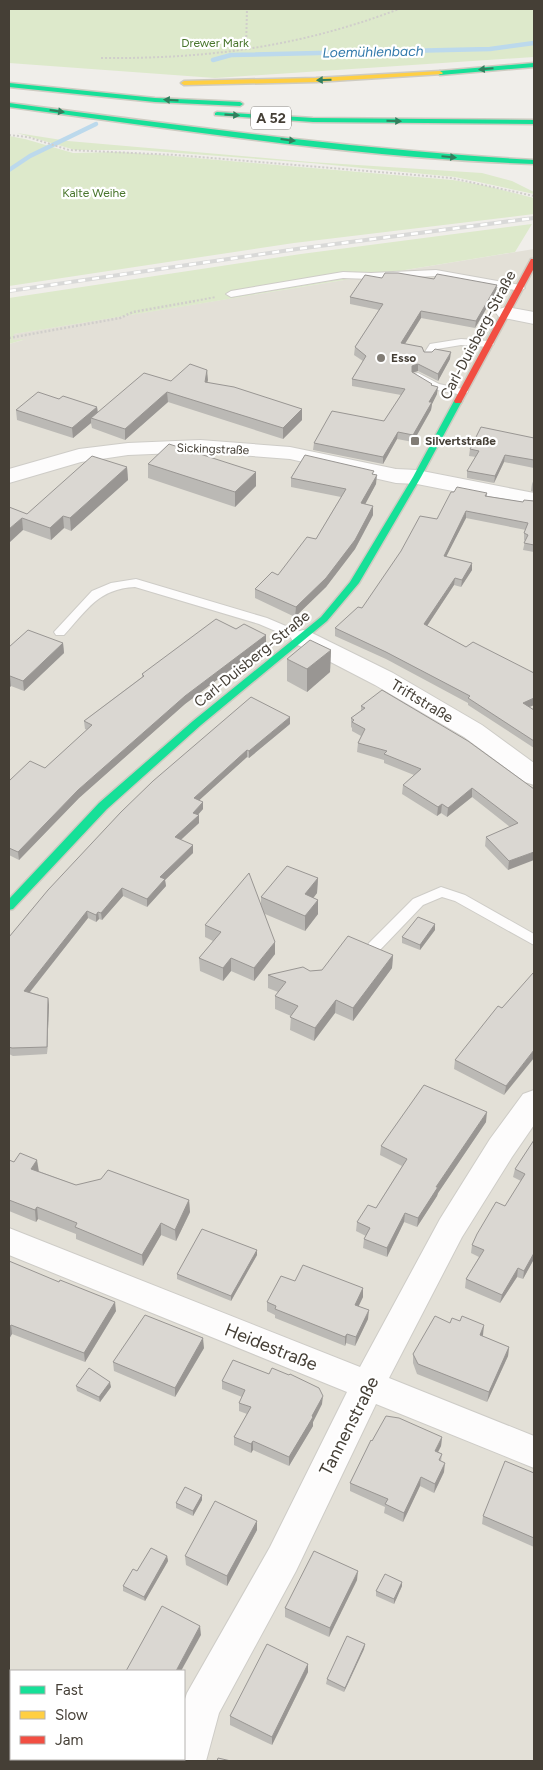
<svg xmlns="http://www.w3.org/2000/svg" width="543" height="1770" font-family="Figtree,sans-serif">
<rect width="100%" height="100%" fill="#f0eeea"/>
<path fill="#e3e0d7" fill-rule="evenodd" d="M534,249V1761H9V344L23,340H12L13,334ZM11,1671H184V1759H11Z"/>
<g fill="#dde9cb">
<path d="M9,9H534V57L215,78L9,63Z"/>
<path d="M17,133L68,141L311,162L482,173L512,181L534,192V194L455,177L311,163L138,150H75Z"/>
<path d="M9,136L25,139L73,153L120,152L161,155L453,180L482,185L534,198V214L294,243L9,286Z"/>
<path d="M532,224L515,252L14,334L13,340L26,339L9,344V298L301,254Z"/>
</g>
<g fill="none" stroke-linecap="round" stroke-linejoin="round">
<g stroke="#bcd9ec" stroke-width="4.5">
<path d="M213,60L231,55L490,49L534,43"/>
<path d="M9,170L30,156L96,124"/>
</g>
<g stroke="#ceccc7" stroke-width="2">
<g id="lane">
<path d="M436,270L520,285L525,288L520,291L436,276L371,279L343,278L231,297L226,294L231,291L343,272L371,273Z"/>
<path d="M461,339L489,341L494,344L489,347L461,345L437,349L432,357H424L423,355L430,344Z"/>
<path d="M418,373L439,384L467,390L468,392L463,395L432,389L414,378L413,376L414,374Z"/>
<path d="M136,579L267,618L307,635L309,638L307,641H299L259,624L135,587C98,589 88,609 64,635H56L54,632L92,591L111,583Z"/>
<path d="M441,887L465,895L534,934V945L455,901L442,897L423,905L379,951L374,952L369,951L367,947L369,943L413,899Z"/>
</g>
</g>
<g stroke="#ceccc7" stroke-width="2">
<g id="street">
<path d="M506,307L534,312V324L499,317L496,313L499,309Z"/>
<path d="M200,440L290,447L396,469L417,470L534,493V507L417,484L396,483L290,459L200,452L128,455L81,462L9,483V469L79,449L128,443Z"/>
<path d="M303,630L312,633L393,673L482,725L534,763V785L525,782L464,737L375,685L294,643L291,638L294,633Z"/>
<path d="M534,1090V1125L512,1157L462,1237L389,1378L534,1436V1468L376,1404L296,1571L219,1713L206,1761H166L167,1759H184V1702L187,1693L270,1547L347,1392L9,1255V1228L360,1367L440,1219L490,1139L523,1094Z"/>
</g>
</g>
<g stroke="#cecbc1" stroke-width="3">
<g id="fast">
<path d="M534,63V67L440,75L437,73L440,71Z"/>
<path d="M9,83L155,98L240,102L243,104L240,106L155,102L9,87Z"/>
<path d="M9,103C184,126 358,150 534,160V164C358,158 183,130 9,107Z"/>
<path d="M217,112L313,118L534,120V124L313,122L215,115V113Z"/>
<path d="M458,398L462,401L421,477L359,583L327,621L201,725L107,809L13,909L9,910V899L99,803L193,721L321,617L350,582L413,477L454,401Z"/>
</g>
</g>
<g stroke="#cecbc1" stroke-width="3">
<path id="slow" d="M440,71L443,73L442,74L316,82L184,85L181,83L184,81L316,78Z"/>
</g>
<g stroke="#cecbc1" stroke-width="3">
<path id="jam" d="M531,259H534V268L462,401L461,403H455L454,401Z"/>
</g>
<g stroke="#d0cecb" stroke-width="2" stroke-dasharray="2 2" stroke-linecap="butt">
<path d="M246,49L247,9"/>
<path d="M101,58C207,59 299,47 399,9"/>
<path d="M9,135L28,137L69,150L176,155L451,178L534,196"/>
<path d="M189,302L216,297"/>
</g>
<path stroke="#d0cecb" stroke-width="2.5" stroke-dasharray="2 2" stroke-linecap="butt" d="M9,338L120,318L133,312L195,301"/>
<use href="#lane" fill="#fdfcfc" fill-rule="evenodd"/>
<use href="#street" fill="#fdfcfc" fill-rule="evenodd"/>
<use href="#fast" fill="#16e098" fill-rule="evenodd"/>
<use href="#slow" fill="#ffcf43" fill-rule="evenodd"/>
<use href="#jam" fill="#f24e42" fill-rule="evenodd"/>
<g stroke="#d9d9d8" stroke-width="4">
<path id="rail" d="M9,291L297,249L534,218"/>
</g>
<use href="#rail" stroke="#fff" stroke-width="2.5" stroke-dasharray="7" stroke-linecap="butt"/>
</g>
<g fill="#bbb9b5">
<path d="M382,278L496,292L475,328L421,318L405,344L424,352L450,359L438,381L418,371L413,373L432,386L437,394L432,404L431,410L413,442L397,439L383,464L313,450L314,443L384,421L401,395L352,386V379L363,361L354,355L355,347L379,310L350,304V297Z"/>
<path d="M207,370V382L302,409V420L283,439L168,402L125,440L92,428L91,423L73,438L17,420L16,410L59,399L97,407L98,412L171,381Z"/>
<path d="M534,438V468L504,462L494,483L467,478V471L476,457L469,456L470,449Z"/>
<path d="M148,464L256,472V486L235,507L148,478Z"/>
<path d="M127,467L128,480L73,529L71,531L64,528L51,540L23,530L9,507L27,514Z"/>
<path d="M374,474L376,484L365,504L373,515L355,549L326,587L295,617L255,598V589L278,575L316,539L341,497L291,487V478Z"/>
<path d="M534,479V492L531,491L532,484Z"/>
<path d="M454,492L487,493V496L523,502L534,501V552L523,550L525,541L524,540V533L526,530L466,518L446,556L472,570L461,587L454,585L427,626L466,647L534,673V705L530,707L534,710V748L468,705V703L386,659L335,636V628L362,608L437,519Z"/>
<path d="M236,629L266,635V643L185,704L79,798L19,860L9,855V781L45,768L87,730L85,729L84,721L142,677V674Z"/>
<path d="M63,643L64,653L24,691L11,686L9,688V647Z"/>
<path d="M331,650L330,672L307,692L287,681V659Z"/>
<path d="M361,706L534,789L508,870L485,846L486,837L510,827L472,797L447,817L441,813L437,816L402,794L403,785L414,775L384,763V760L357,752L358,743L361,736L352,731V728L351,727V718L361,711Z"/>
<path d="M290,724L249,758L247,757L199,800L203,809L198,815H199V823L181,840L193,853L165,880L166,886L147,907L123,896L102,920L99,919L96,922L88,918L30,992L48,998L49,1005L47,1054L13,1056L9,1054V937L121,812Z"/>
<path d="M318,878L317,893L313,898L318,900V914L305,931L265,914L275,954L254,981L231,971L223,981L200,971L199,958L213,941L205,937V925L261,903V897Z"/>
<path d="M435,930L420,950L402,943V937Z"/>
<path d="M393,955L392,968L353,1021L335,1013L314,1041L290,1030L291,1016L275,1009V996L278,992L268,988V975L322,970Z"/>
<path d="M534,974L504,1095L454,1069L455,1060L502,1008Z"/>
<path d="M486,1122L438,1193L437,1196L417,1227L404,1222L387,1257L363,1248L364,1239L366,1236L356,1231L357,1222L376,1208L402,1166L380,1155L381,1146Z"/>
<path d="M534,1140V1259L523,1279L517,1277L500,1303L465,1288L466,1279L479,1257L471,1253L472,1245L505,1206L521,1181L513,1177L515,1169Z"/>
<path d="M9,1160L76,1185L189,1200L190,1212L176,1241L161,1235L143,1266L76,1239V1234L38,1219L36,1222L9,1211Z"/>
<path d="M257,1255L231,1301L177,1279V1274Z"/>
<path d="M9,1261L116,1311L85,1362L12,1334L9,1339Z"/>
<path d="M295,1281L363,1288V1297L358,1306L368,1319L355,1346L346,1343L345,1346L275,1318V1315L267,1311V1302Z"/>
<path d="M450,1323L483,1335L482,1336L509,1347L508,1356L487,1402L417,1374L413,1363V1354Z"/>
<path d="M204,1348L175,1397L114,1371L113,1362Z"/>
<path d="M222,1381L322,1404L313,1422V1426L289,1466L253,1450L251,1453L234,1445V1437L247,1414L239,1411V1403L242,1397L222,1389Z"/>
<path d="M76,1386L111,1387L100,1402L77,1391Z"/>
<path d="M442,1437L441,1446L438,1452L442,1454L441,1461L444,1472L434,1493L420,1486L403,1522L384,1513L385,1507L350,1491V1483L372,1441Z"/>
<path d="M534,1473V1547L482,1524L483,1516Z"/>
<path d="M202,1495V1500L193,1516L176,1508V1503Z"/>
<path d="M257,1521V1530L227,1586L186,1565L185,1556Z"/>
<path d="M167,1556L168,1561L145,1601L123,1591V1586L137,1571Z"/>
<path d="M357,1580L329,1637L285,1617V1608Z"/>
<path d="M402,1586L394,1604L376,1596V1591Z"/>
<path d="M365,1644L364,1649L344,1692L326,1684L327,1679Z"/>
<path d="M308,1664V1672L272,1745L230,1725V1716Z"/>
</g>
<g fill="#999693">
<path d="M497,285L496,292L475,328L476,321Z"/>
<path d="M421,311V318L401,350V343Z"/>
<path d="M451,352L450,359L438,381V374Z"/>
<path d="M418,364V371L411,373L412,366Z"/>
<path d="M207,370L208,380L205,392V382Z"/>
<path d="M438,387L437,394L432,404L431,410L413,442V435L429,402Z"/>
<path d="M167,392L168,402L125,440V429Z"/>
<path d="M97,407L98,417L91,418V423L73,438L72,428Z"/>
<path d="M302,409V420L283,439V428Z"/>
<path d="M398,432L397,439L383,464V457Z"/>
<path d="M505,455L504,462L494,483L495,476Z"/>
<path d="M127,467L128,480L71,531L70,518Z"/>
<path d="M256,472V486L235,507V492Z"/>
<path d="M377,475L376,484L361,512V503Z"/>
<path d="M373,506V515L355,549L326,587L295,617L296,607Z"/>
<path d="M466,511V518L443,563L444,556Z"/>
<path d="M63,516L64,528L51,540L50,528Z"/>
<path d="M22,518L23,530L9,543V529Z"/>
<path d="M472,563V570L461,587L462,580Z"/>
<path d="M455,578L454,585L423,632L424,624Z"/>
<path d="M266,635V643L185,704L79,798L19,860L18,852L78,790L185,696Z"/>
<path d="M63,643L64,653L24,691L23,681Z"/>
<path d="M331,650L330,672L307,692V669Z"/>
<path d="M9,676H10L11,686L9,688Z"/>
<path d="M534,698V705L522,710L523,703Z"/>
<path d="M290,717V724L249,758V751Z"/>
<path d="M247,750V757L194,805V798Z"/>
<path d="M472,788V797L447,817L448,808Z"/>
<path d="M203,802V809L193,820V813Z"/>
<path d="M442,804L441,813L437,816L438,807Z"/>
<path d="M199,815V823L175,845V837Z"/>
<path d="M193,845V853L165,880L166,886L147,907V899L160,877Z"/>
<path d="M534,852V860L508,870L509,861Z"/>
<path d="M318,878L317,893L305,909V894Z"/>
<path d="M122,888L123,896L102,920L101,913Z"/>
<path d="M318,900V914L305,931V916Z"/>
<path d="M87,911L88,918L25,998L24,991Z"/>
<path d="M98,912L99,919L96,922V915Z"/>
<path d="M435,924V930L420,950V945Z"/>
<path d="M275,942V954L254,981V968Z"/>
<path d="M393,955L392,968L353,1021V1008Z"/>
<path d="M231,958V971L223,981V968Z"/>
<path d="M48,998L49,1005L47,1054V1047Z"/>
<path d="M336,1000L335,1013L314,1041L315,1028Z"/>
<path d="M534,1050V1058L504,1095L506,1086Z"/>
<path d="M487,1112L486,1122L438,1193L437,1196L417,1227L418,1218L436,1187Z"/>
<path d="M37,1160L39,1172L31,1169Z"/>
<path d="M189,1200L190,1212L176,1241L175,1230Z"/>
<path d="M37,1207L38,1219L36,1222L35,1210Z"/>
<path d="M405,1213L404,1222L387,1257V1248Z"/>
<path d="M161,1223V1235L143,1266L142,1255Z"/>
<path d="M257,1250V1255L231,1301V1296Z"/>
<path d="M534,1253V1259L523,1279L524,1271Z"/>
<path d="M518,1268L517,1277L500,1303L502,1295Z"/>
<path d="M363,1288V1297L355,1314V1305Z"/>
<path d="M115,1302L116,1311L85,1362L84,1353Z"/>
<path d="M369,1310L368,1319L355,1346L356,1337Z"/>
<path d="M11,1325L12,1334L9,1339V1328Z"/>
<path d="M484,1325L483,1335L479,1344L480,1335Z"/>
<path d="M347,1334L346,1343L345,1346V1337Z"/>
<path d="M203,1338L204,1348L175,1397V1388Z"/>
<path d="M509,1347L508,1356L487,1402L489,1392Z"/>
<path d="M110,1382L111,1387L100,1402L99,1397Z"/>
<path d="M323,1396L322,1404L313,1422V1426L289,1466V1457Z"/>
<path d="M442,1437L441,1446L434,1460L435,1451Z"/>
<path d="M253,1441V1450L251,1453V1444Z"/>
<path d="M445,1463L444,1472L434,1493L435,1484Z"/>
<path d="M421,1477L420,1486L403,1522L404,1513Z"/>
<path d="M202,1495V1500L193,1516V1511Z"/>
<path d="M257,1521V1530L227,1586V1576Z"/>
<path d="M167,1556L168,1561L145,1601L144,1597Z"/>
<path d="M358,1571L357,1580L329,1637L330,1628Z"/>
<path d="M402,1582V1586L394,1604V1599Z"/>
<path d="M200,1626L201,1635L181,1671H176Z"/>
<path d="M365,1644L364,1649L344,1692L345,1688Z"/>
<path d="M308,1664V1672L272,1745V1737Z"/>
</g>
<g fill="#dad7d2" stroke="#999693">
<path d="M385,273H398L434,279L437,274L497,285L476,321L421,311L401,343L422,347L424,352H432L435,349L451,352L438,374L418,364L412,366V372L432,384L431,385L438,387L429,402H432L413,435L398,432L383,457L314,443L332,411L384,421L405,389L352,379L366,356L355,347L383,304L350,297L365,275L382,278Z"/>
<path d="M190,364L207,370L205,382L234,387L302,409L283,428L167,392L125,429L91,418L144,373L171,381Z"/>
<path d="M38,392L59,399L63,396L97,407L72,428L16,410Z"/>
<path d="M481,427L534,438V460L505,455L495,476L467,471L479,451L470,449Z"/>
<path d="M169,444L256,472L235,492L148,464Z"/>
<path d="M305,455L374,471L372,474L377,475L361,503L373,506L355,540L326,578L296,607L255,589L272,572L278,575L307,537L316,539L346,489L291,478Z"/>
<path d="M92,456L127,467L70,518L63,516L50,528L22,518L9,529V507L27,514Z"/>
<path d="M457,487L487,493L485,496L523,502L524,500L534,501V545L524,543L528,535L524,533L528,523L466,511L444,556L472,563L462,580L455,578L424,624L466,647L473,642L534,673V698L523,703L534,710V741L468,698L470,696L386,652L335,628L358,607L362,608L401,551L420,516L437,519L451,492H454Z"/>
<path d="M216,619L236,629L244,624L266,635L185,696L78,790L18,852L9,848V781L30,761L45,768L92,725L84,721L144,676L142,674Z"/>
<path d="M28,630L63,643L23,681L10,676H9V647Z"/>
<path d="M310,640L331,650L307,669L287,659Z"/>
<path d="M382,690L468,741L534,789V852L509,861L486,837L518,823L472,788L448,808L442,804L438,807L403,785L421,769L384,754L387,751L358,743L365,729L352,722L354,720L351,718L365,708L361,706Z"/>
<path d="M251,697L290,717L249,751L247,750L194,798L203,802L193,813L199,815L175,837L193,845L160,877L165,879L147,899L122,888L101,913L98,912L96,915L87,911L24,991L48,998L47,1047L12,1048L9,1047V937L48,890L121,812L153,781Z"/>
<path d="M287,866L318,878L305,894L318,900L305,916L261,897Z"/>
<path d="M249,873L275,942L254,968L231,958L223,968L199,958L221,932L205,925Z"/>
<path d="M418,917L435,924L420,945L402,937Z"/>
<path d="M348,936L393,955L353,1008L336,1000L315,1028L290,1017L298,1006L275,996L286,982L268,975L303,967L310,971L322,970Z"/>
<path d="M533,973L534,974V1050L506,1086L455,1060L498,1006L502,1008Z"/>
<path d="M424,1085L487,1112L436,1187H438L418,1218L405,1213L387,1248L364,1239L370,1228L357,1222L368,1205L376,1208L407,1159L381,1146Z"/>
<path d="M534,1140V1253L524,1271L518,1268L502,1295L466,1279L484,1250L472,1245L477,1234L496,1202L505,1206L525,1174L515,1169Z"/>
<path d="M20,1153L37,1160L31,1169L76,1185L101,1179L108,1170L189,1200L175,1230L161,1223L142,1255L75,1227L77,1223L37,1207L35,1210L9,1200V1160L14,1162Z"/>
<path d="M202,1229L257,1250L231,1296L177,1274Z"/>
<path d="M9,1261L59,1282L60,1280L115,1302L84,1353L11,1325L9,1328Z"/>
<path d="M303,1265L363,1288L355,1305L369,1310L356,1337L347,1334L345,1337L275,1309L276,1306L267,1302L281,1276L295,1281Z"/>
<path d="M145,1315L203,1338L175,1388L113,1362Z"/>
<path d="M435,1316L450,1323L452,1318L460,1321L462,1316L484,1325L480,1335L509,1347L489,1392L418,1364L413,1354Z"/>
<path d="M233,1360L269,1374L272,1368L289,1375L290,1374L319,1388L323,1396L312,1416L313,1417L289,1457L253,1441L251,1444L234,1437L251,1407L239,1403L245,1390L222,1381Z"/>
<path d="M89,1368L110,1382L99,1397L76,1386Z"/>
<path d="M386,1416L399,1418L442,1437L435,1451L442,1454L439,1460L445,1463L435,1484L421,1477L404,1513L385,1504L388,1499L350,1483L371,1440L372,1441Z"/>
<path d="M505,1461L534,1473V1538L483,1516Z"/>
<path d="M185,1487L202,1495L193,1511L176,1503Z"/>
<path d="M215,1501L257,1521L227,1576L185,1556Z"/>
<path d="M151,1548L167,1556L144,1597L123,1586L133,1569L137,1571Z"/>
<path d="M314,1551L358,1571L330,1628L285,1608Z"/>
<path d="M385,1574L402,1582L394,1599L376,1591Z"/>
<path d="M162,1606L200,1626L176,1671H126Z"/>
<path d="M347,1636L365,1644L345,1688L327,1679Z"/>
<path d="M267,1644L308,1664L272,1737L230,1716Z"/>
<path d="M218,1758L231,1761H217Z"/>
<path d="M93,1759H141L140,1761H92Z"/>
</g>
<defs><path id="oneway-solid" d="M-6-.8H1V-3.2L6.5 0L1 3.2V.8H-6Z" transform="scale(1.25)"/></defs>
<g fill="#327f5d">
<use href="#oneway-solid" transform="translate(486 69) rotate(175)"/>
<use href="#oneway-solid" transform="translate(324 80) rotate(178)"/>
<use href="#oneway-solid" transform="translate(171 100) rotate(-177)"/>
<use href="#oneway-solid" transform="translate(57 111) rotate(8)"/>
<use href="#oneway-solid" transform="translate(232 115) rotate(3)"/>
<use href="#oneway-solid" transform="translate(394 121) rotate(1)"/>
<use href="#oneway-solid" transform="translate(288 140) rotate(7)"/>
<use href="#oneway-solid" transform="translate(449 157) rotate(5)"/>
</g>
<g fill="#817c75" stroke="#fff" stroke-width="2">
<circle cx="381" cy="358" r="5"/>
<rect x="410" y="436" width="10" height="10" rx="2.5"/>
</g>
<g text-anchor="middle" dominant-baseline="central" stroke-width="4.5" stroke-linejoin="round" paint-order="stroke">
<g font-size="12" fill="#48752c" stroke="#fff">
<text x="215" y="43">Drewer Mark</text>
<text x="94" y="193">Kalte Weihe</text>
</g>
<g font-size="12" font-weight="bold" fill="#453f36" stroke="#fff" text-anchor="start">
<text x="391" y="358">Esso</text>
<text x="425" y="441">Silvertstraße</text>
</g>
<g font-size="12" fill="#453f36" stroke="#fff">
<text transform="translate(213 449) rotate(2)">Sickingstraße</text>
</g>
<g font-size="14" font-style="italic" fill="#347bac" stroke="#fff">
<text transform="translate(373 52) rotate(-1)">Loemühlenbach</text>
</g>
<rect fill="#fff" stroke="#7d7972" stroke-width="1" x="251" y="106.5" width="40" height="23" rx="4"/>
<g font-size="14" font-weight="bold" fill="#453f36">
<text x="271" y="118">A 52</text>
</g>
<g font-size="15" fill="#453f36" stroke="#fff">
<text transform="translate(478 335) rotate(-62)">Carl-Duisberg-Straße</text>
<text transform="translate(252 659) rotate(-39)">Carl-Duisberg-Straße</text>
<text transform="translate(422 701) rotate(31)">Triftstraße</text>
</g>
<g font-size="18" fill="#453f36" stroke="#fff">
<text transform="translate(271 1347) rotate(22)">Heidestraße</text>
<text transform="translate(349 1426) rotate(-63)">Tannenstraße</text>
</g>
</g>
<rect width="543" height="1770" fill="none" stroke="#453f36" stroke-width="20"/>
<rect x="10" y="1670" width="175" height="90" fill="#ffffff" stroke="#b5b2af"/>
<rect x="20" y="1686" width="25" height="8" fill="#16e098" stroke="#b5b2af"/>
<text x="55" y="1695" font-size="15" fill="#453f36">Fast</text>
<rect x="20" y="1711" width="25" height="8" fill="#ffcf43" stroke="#b5b2af"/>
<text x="55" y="1720" font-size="15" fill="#453f36">Slow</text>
<rect x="20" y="1736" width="25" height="8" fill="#f24e42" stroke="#b5b2af"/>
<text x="55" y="1745" font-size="15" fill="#453f36">Jam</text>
</svg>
